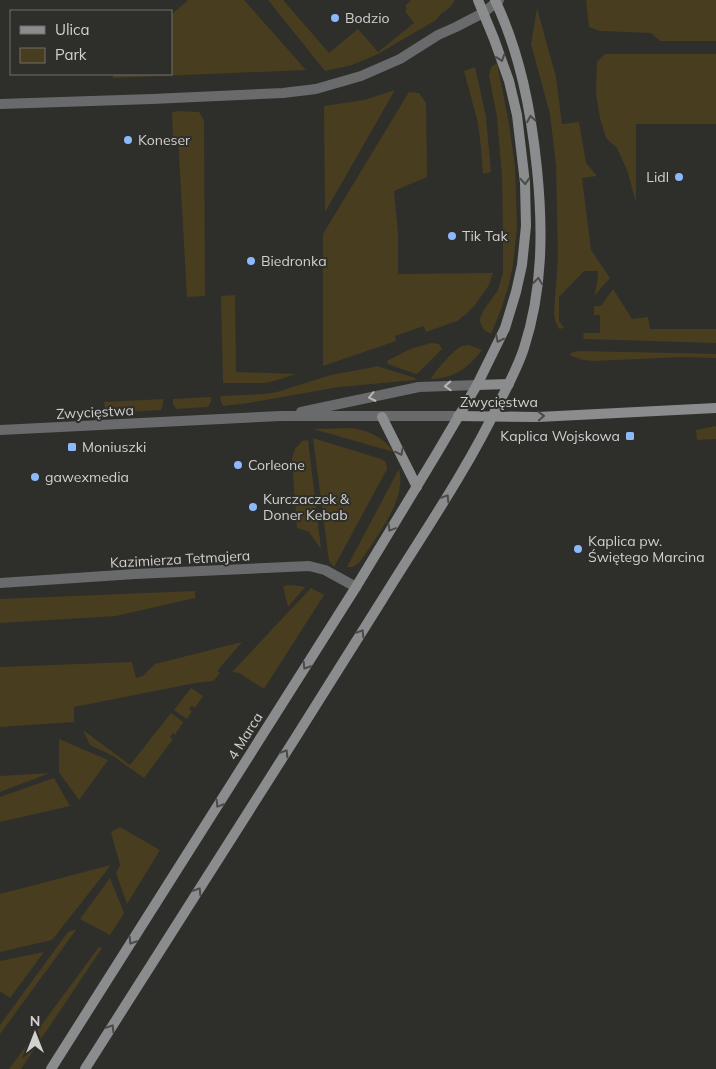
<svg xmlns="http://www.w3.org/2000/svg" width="716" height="1069" font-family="Mulish,sans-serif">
<rect width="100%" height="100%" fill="#2e2e2b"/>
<g fill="#483d1f">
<path d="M188,0H244L306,70L113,78V74H171V15Z"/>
<path d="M268,0H283L329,53L358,29L378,52L414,23L405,11L407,9L405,6L411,0H455C451,10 441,11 436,20L378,54L352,65L325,71Z"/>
<path d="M586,0H716V41H660L651,33L600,31L589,27Z"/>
<path d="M537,8L556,77L562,124L579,122L586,163L597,176L582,178L591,250L610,278L594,296L597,284L598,271H584L559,297V321L564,328L559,329L555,320L554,313L558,257L556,165L550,114L531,44Z"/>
<path d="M605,54H716V124H636V202L627,170L617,148L606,138L600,118L596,94L597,62Z"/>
<path d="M497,63L509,124L515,166L517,228L513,265L509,284L502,307L491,334L484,330L480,322V319L483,311L498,290L503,273V235L502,176L497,117L489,76L491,67Z"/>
<path d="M475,67L486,117L491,172L483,174L481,148L478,123L464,71Z"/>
<path d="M395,90L325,212L324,106L364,100Z"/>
<path d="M409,92L419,93L426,103L427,177L394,191L398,233V274L493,273L489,285L475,305L466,314L457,321L426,332L424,326L395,336L396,341L323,366V234Z"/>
<path d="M176,111L199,112L204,120L205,296L187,297L178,137H173L172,113Z"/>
<path d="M613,289L632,319L648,317L650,329H716V343L584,339L583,336L584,333H600V315H594V306H601Z"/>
<path d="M235,295L236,372L296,374L274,381L265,383H223L221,296Z"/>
<path d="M431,343L439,344L442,349L418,373L416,374L388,364L387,361L410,349Z"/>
<path d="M469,345L482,350C468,368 455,378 431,379C434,372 453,351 460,347C463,345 465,346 469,345Z"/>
<path d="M580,351L716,354V358L682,357L594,361L583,360L569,355L573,352Z"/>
<path d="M377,366L415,378V380L339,387L249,403L223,406L221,402L220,396L265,394L277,392L331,375L369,368Z"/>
<path d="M211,397V402L208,407L176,409L173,404V399Z"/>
<path d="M163,399V405L161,410L108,413L105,408L104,402Z"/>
<path d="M716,426V439L697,440L696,430Z"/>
<path d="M353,428C372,432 382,437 394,452L313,429Z"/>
<path d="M313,438L381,459L386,462L387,469L334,567L329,561Z"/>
<path d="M308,440L321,549L309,532L297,528L292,459L295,449L302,441Z"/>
<path d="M399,469C400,474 401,479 400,485C398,510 374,540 360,562L353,567H347Z"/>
<path d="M292,585L305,587L288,607L283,586Z"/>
<path d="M311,588L324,595L264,689L239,673L232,672Z"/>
<path d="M195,591V598L116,616L0,623V599Z"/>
<path d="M242,642L217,671L220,673L213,681L195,683L74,707V722L0,727V667L132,662L136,678L143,676L155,664Z"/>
<path d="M191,688L203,696L195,708L191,706L189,709L192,711L187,719L174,710Z"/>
<path d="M171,713L183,722L175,735L173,733L170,737L173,739L144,778L113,756L90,745L83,730L130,765Z"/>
<path d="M59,739L108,760L79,800L59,772Z"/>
<path d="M50,773L0,792V776Z"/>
<path d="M54,778L70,806L0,822V797Z"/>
<path d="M120,827L160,850L127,904L116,873L120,865L111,832Z"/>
<path d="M111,865L52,940L0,952V894Z"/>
<path d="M110,878L124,913L110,935L80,919Z"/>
<path d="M73,930H76L0,1034V1025L68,932Z"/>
<path d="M99,947L102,948L21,1069H9Z"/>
<path d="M44,952L10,998L0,991V961Z"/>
</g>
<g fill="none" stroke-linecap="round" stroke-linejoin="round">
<g stroke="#696a6b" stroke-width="10">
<path d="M0,104L152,99L283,93L316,89L361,76L400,59L438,35L456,27L483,13L499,0"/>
<path d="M0,583L135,574L309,566L325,570L356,587"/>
</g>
<g stroke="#696a6b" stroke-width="10">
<path d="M301,412L419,387L477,385"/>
<path d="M0,430L281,416H458"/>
</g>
<g stroke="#8b8c8e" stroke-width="10">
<path d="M477,385L509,384"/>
<path d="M458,416L538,417L716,408"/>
<path d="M382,417L417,487"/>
<path d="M51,1069L356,587L437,453L477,385L505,328L516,292L522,265L526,226L525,183L517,115L509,81L494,39L478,0"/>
<path d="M85,1069C184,913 284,757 382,600C422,535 466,472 499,403C508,385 518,367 524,348C543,290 543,229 537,169C531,110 520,53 495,0"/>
</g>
</g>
<defs><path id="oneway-chevron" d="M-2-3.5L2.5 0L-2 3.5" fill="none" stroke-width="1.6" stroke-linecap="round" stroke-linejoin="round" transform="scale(1.25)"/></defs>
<g stroke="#4a4a49">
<use href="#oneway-chevron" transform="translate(501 58) rotate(71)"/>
<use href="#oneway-chevron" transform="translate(531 119) rotate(-99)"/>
<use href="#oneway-chevron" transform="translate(525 181) rotate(86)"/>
<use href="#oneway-chevron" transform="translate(538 281) rotate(-83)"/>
<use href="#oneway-chevron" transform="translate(499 339) rotate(116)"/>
<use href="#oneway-chevron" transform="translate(541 416) rotate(-3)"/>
<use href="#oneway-chevron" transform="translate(400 452) rotate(64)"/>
<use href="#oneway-chevron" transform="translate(446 498) rotate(-58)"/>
<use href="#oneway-chevron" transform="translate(391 528) rotate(121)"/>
<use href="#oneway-chevron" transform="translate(361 633) rotate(-58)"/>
<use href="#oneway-chevron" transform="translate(306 666) rotate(122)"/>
<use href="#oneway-chevron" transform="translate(285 753) rotate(-58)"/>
<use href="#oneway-chevron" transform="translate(219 804) rotate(122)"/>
<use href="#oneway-chevron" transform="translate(198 891) rotate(-58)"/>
<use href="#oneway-chevron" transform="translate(132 941) rotate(122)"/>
<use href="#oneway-chevron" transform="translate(111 1028) rotate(-58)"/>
</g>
<g stroke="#b8b7b7">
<use href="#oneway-chevron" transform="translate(448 386) rotate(177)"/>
<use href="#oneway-chevron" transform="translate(372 397) rotate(168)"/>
</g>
<g fill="#8bb9fc" stroke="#2e2e2b" stroke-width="2">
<circle cx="335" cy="18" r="5"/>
<circle cx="128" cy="140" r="5"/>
<circle cx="679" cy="177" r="5"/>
<circle cx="452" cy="236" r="5"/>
<circle cx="251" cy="261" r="5"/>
<rect x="625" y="431" width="10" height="10" rx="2.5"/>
<rect x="67" y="442" width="10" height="10" rx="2.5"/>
<circle cx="238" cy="465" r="5"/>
<circle cx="35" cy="477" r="5"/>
<circle cx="253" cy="507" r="5"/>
<circle cx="578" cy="549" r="5"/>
</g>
<g text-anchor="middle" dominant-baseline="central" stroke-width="4" stroke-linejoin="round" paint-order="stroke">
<g font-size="14" fill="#d2d1d0" stroke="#2e2e2b" text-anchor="start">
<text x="345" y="18">Bodzio</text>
<text x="138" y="140">Koneser</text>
<text x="669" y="177" text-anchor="end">Lidl</text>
<text x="462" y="236">Tik Tak</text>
<text x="261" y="261">Biedronka</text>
<text x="620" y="436" text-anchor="end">Kaplica Wojskowa</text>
<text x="82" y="447">Moniuszki</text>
<text x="248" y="465">Corleone</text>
<text x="45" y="477">gawexmedia</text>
<text x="263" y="499">Kurczaczek &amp;<tspan x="263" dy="16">Doner Kebab</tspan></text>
<text x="588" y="541">Kaplica pw.<tspan x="588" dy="16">Świętego Marcina</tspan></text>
</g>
<g font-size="14" fill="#d2d1d0" stroke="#2e2e2b">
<text x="499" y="402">Zwycięstwa</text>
<text transform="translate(95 412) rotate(-3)">Zwycięstwa</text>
<text transform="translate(180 559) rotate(-3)">Kazimierza Tetmajera</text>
<text transform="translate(245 736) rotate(-58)">4 Marca</text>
</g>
</g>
<rect x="10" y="10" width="162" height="65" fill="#2e2e2b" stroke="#706f6d"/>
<rect x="20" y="26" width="25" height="8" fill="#8b8c8e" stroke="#706f6d"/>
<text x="55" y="35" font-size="15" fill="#d2d1d0">Ulica</text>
<rect x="20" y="48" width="25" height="15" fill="#483d1f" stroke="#706f6d"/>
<text x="55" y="60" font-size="15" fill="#d2d1d0">Park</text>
<g transform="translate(35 1034)" stroke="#2e2e2b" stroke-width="4" paint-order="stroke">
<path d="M0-4L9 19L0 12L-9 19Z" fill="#d2d1d0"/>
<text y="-8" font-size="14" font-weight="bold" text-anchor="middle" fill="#d2d1d0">N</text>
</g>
</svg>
